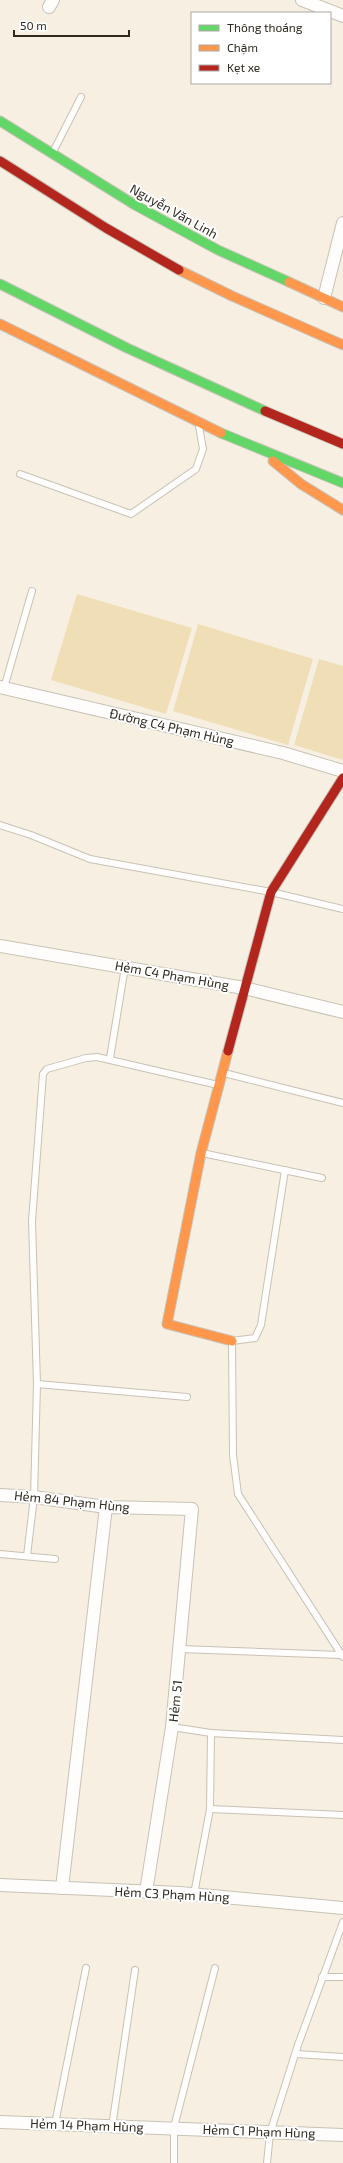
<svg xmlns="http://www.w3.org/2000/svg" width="343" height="2163" font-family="'Exo 2',sans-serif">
<rect width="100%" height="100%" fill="#f7f0e2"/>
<g fill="#f0deb7">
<path d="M77,594L192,628L166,714L51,680Z"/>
<path d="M198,624L313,659L288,745L173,711Z"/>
<path d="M319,659L343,666V760L294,745Z"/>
</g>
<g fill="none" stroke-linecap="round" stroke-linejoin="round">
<g stroke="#c8c2b6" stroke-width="8">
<g id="lane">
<path d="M53,152L81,97"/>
<path d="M20,474L131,514L196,469L203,449L199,426"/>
<path d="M4,688L32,591"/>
<path d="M0,825L31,835L90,859L271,892L343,909"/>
<path d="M110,1058L125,967"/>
<path d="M224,1073L343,1103"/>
<path d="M202,1153L322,1178"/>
<path d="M285,1170L261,1325L255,1338L232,1341L233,1455L238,1494L343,1657"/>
<path d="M37,1384L187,1397"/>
<path d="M0,1554L55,1559"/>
<path d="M27,1556L34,1497L37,1384L32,1221L43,1074L47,1069L86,1058L97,1057L218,1085"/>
<path d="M180,1649L341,1655"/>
<path d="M172,1727L211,1733L343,1740"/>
<path d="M210,1809L343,1815"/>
<path d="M194,1894L210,1809L211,1733"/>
<path d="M322,1977H343"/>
<path d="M296,2054L343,2057"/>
<path d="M55,2124L86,1968"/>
<path d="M112,2127L135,1970"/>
<path d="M174,2163V2127L215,1968"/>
<path d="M267,2163L270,2133L298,2045L343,1922"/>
</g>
</g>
<g stroke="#c8c2b6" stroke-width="14">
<g id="street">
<path d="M302,0L343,16"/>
<path d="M49,7L53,0"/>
<path d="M324,298L343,223"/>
<path d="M0,687L283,753L343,771"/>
<path d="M0,946L244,988L343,1012"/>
<path d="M0,1495L34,1497L106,1507L192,1509L172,1727L146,1892"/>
<path d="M0,1885L180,1893L343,1908"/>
<path d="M62,1888L106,1507"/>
<path d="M0,2122L343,2135"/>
</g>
</g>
<g stroke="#c8c2b6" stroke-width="11">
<g id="fast">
<path d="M0,121L135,205L218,250L289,282"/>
<path d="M0,284L127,348L265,411"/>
<path d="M221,433L343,483"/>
</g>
</g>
<g stroke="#c8c2b6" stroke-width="11">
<g id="slow">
<path d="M179,270L232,296L343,345"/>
<path d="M289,282L343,307"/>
<path d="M0,324L221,433"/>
<path d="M273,461L301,484L343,510"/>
<path d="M228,1051L201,1153L167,1324L232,1341"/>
</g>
</g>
<g stroke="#c8c2b6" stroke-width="11">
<g id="jam">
<path d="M0,161L106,228L179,270"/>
<path d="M265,411L343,444"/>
<path d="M228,1051L271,892L343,778"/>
</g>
</g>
<use href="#lane" stroke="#fefdfb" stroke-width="6"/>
<use href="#street" stroke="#fefdfb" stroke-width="12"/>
<use href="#fast" stroke="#63d668" stroke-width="9"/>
<use href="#slow" stroke="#ff974d" stroke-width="9"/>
<use href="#jam" stroke="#b3261e" stroke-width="9"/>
</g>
<g text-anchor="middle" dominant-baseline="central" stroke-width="4" stroke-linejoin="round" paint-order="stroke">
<g font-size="13" fill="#2f2a1e" stroke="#fff">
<text transform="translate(174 211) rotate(29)">Nguyễn Văn Linh</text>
<text transform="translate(172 727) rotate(13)">Đường C4 Phạm Hủng</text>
<text transform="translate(172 975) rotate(10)">Hẻm C4 Phạm Hùng</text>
<text transform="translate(72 1501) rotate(6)">Hẻm 84 Phạm Hùng</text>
<text transform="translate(175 1701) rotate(-84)">Hẻm 51</text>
<text transform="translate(172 1894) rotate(3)">Hẻm C3 Phạm Hùng</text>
<text transform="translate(87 2125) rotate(2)">Hẻm 14 Phạm Hùng</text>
<text transform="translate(259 2131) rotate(2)">Hẻm C1 Phạm Hùng</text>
</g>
</g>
<rect x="191" y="12" width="140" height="72" fill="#ffffff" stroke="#acaaa5"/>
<rect x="199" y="25" width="20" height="6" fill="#63d668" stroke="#acaaa5"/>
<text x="227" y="32" font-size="12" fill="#2f2a1e">Thông thoáng</text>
<rect x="199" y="45" width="20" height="6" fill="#ff974d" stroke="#acaaa5"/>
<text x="227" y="52" font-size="12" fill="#2f2a1e">Chậm</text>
<rect x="199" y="65" width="20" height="6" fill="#b3261e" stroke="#acaaa5"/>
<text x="227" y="72" font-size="12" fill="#2f2a1e">Kẹt xe</text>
<path d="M14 30v6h115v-6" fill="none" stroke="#2f2a1e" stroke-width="2"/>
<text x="20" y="30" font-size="12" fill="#2f2a1e" stroke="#ffffff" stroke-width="3" paint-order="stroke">50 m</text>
</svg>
